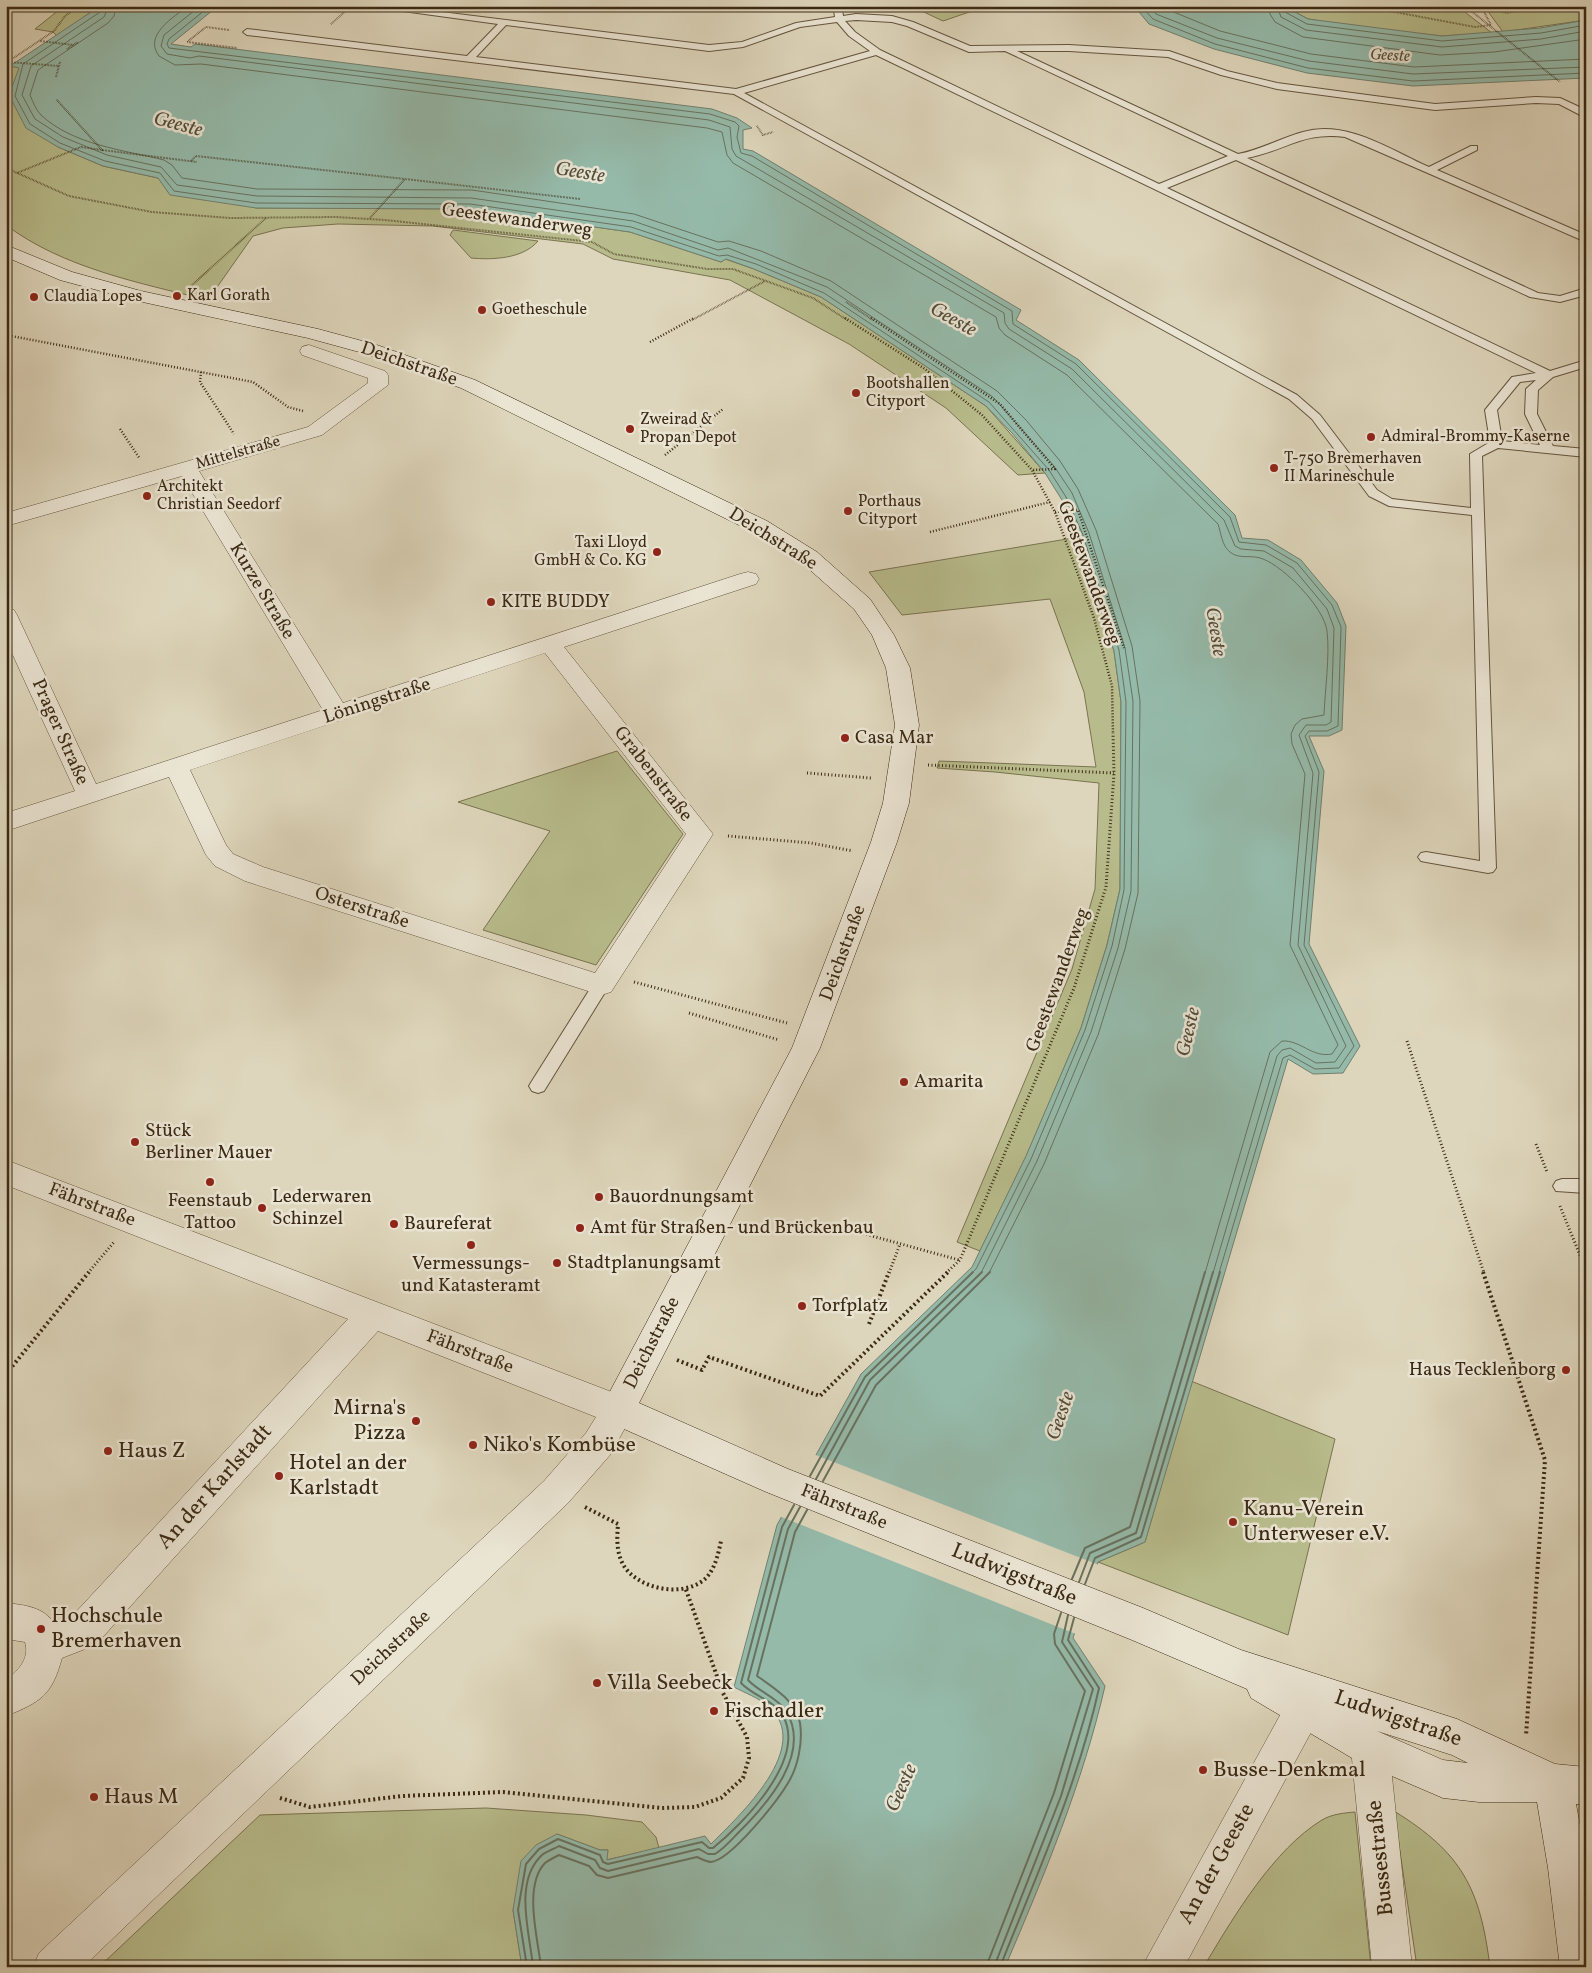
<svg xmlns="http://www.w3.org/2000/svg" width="1592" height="1973" font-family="Vollkorn,serif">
<rect width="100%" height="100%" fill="#ded6bc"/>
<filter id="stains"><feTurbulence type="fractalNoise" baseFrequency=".004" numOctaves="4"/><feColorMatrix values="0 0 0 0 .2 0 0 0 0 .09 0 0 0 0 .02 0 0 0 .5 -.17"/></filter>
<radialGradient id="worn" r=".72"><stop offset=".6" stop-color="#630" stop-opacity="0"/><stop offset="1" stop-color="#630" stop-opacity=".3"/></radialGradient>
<g fill="#b8bc8c" stroke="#7a7350">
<path d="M64,6H100L57,36L53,32L35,29Z"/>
<path d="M911,6H987L943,21Z"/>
<path d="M1284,6H1457L1492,33L1442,36L1371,29L1308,19Z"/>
<path d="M1484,6H1586V20L1503,32Z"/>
<path d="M6,63L12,64L10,66L19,67L58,147L103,166L158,178L256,208L469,209L630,232L721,262L725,259L754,269L821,297L986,406L1045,473L1018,475L946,408L849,344L730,280L613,259L583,244L433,226L338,224L283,228L253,236L208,300C140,283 63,268 6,225Z"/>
<path d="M453,230L538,241C523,259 492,260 471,258L450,235Z"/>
<path d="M1079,537L1114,651L1121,702L1120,889L1107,945L1081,1028L1026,1157L980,1251L957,1242L1072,969L1095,889L1099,783L995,772L937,768L939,761L1096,767L1084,692L1050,599L902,615L869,572Z"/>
<path d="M617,751L683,834L596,965L483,930L550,831L458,802Z"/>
<path d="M1191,1381L1335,1439L1288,1635L1098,1562L1145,1542Z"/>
<path d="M486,1808L586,1815L642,1822L656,1837L659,1848L606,1860L608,1850H600L557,1834L513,1910L522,1967H99L260,1815Z"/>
<path d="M1394,1811C1462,1853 1480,1888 1490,1967H1417Z"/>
<path d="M1355,1812L1371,1967H1217L1206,1963C1234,1916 1274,1849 1322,1820C1332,1814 1344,1813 1355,1812Z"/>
</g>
<g fill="#95baaa" stroke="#71806e">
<path d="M100,6H218L171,44L191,47L195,44L712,109L737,118L752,128L743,130V149L753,151L1021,310L1016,320L1079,360L1235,515L1242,538L1268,540L1301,560L1337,603L1346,626L1342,730L1329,736H1309L1324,771L1309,944L1360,1046L1343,1073L1313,1074L1288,1059L1145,1542L1098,1562L1073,1638L1105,1686C1083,1782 1044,1876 1005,1967H522L513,1910L521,1861L536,1845L557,1834L600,1850H608L607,1860L705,1836L711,1844C739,1816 815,1746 768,1706C759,1698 745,1693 734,1687L777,1525L861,1374L972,1267L1026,1156L1081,1028L1107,945L1120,889L1121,702L1114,651L1079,537L1062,500L1045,473L1012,433L986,406L821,297L754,269L726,259L721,262L630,232L469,209L256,208L170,195L158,178L103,166L58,147L26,128L9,95L19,68L10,66Z"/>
<path d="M1134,6H1284L1308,19L1442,36L1540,28L1586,20V78L1413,86L1307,73L1214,49L1149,24Z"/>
</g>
<path fill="#ded6bc" d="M813,1454L1099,1565L1076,1634L779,1516Z"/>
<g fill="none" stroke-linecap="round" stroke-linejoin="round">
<g stroke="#68725f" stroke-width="1">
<path d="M102,6L100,12L23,64L15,96L30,124L60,143L105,161L160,173L174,191L256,203L470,204L631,227L719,256L727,255L756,264L824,293L989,402L1049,470L1066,497L1083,535L1119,650L1126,702L1124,890L1112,946L1085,1030L1031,1159L976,1269L972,1273"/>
<path d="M109,6L104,17L31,66L22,95L35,119L63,137L107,155L161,167L177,185L257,196L471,198L633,221L718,250L728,248L827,287L993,397L1054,466L1072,493L1089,533L1125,648L1133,701L1131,891L1118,948L1091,1032L1037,1161L981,1273"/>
<path d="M116,6L114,16L108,23L38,70L30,95C33,102 36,110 41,115C73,145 124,150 164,160L172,165L182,178L257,189L472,190L634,214L718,242L729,241L761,251L831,281L997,391L1026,420L1060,461L1078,489L1096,530L1132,646L1140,701L1138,893L1125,949L1098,1035L1044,1164L989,1273"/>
<path d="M188,6C174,17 143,35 159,56L175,65L201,64L707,128L722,132L727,155L733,163L996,317L999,328L1005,335L1067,375L1218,524C1221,533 1222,546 1230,552C1239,560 1252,554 1263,559C1284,567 1324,607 1327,631C1330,655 1325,690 1324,715L1302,719L1295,725L1291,734L1292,744L1305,774L1290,945L1338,1045L1332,1054C1312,1058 1301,1040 1282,1041L1270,1052L1205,1273"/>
<path d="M200,6L164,35L161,46L167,54L190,58L199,56L709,120L730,127L732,149L736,156L1004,313L1005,323L1009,329L1072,369L1224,520L1235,546L1241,549L1264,551L1293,568L1327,609L1334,628L1331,722L1326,725H1306L1299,735L1313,773L1298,945L1346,1046L1335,1062L1316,1063L1290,1048L1282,1050L1277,1056L1213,1273"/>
<path d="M210,6L169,39L167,44L169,48L710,114L735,122L739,126L737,137L741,153L752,156L1012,311L1013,324L1076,364L1230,517L1239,542L1266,545L1297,563L1332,605L1341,627L1338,726L1327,731H1309L1305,736L1319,772L1304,945L1354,1046L1339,1068L1315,1069L1290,1055L1283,1058L1219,1273"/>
<path d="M1141,6L1153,19L1215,44L1308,68L1413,81L1586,73"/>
<path d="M1149,6L1156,14L1217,38L1309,61L1413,74L1586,67"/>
<path d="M1159,6L1220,31L1311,54L1414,67L1586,59"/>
<path d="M1269,6L1270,14L1275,22L1303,37L1440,55L1494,52L1586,39"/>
<path d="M1277,6L1281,17L1306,30L1442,47L1541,39L1586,31"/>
<path d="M1283,6L1285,12L1307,24L1442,41L1541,33L1586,25"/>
</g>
<g stroke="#68725f" stroke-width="2">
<path d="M810,1476L865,1377L973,1272"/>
<path d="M816,1479L870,1380L982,1272"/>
<path d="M823,1481L876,1385L990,1272"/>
<path d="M1072,1579L1085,1548L1130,1527L1205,1272"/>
<path d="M1079,1582L1090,1553L1136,1533L1213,1272"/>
<path d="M1085,1584L1095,1558L1141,1537L1220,1272"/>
<path d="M527,1967L518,1910L526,1864L539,1849L558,1839L600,1855L603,1862L608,1864L702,1842L709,1848H713C743,1824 807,1759 783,1716C774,1700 753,1696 741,1683L782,1527L794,1505"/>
<path d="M533,1967C530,1933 513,1882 542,1855C547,1851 554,1849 559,1846L595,1860L600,1868L608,1871L699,1849L708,1854H715C725,1848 732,1839 740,1831C768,1803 812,1753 786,1711C777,1697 759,1692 748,1680L788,1529L800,1507"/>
<path d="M541,1967C538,1939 523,1886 545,1863C549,1860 555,1857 559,1855L589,1866L597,1875L608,1878L697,1857C701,1859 707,1862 711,1862C731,1860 778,1800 788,1783C798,1767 803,1742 800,1723C797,1702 773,1687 757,1676L795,1532L807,1510"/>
<path d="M986,1967L1054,1793L1085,1691L1055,1644L1054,1634L1061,1613"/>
<path d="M994,1967L1061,1796L1093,1689L1062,1642L1068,1615"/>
<path d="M1000,1967C1036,1876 1078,1784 1099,1688L1068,1640L1074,1618"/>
</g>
<g stroke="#64553e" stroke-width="2">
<g id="lane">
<path d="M366,6H393L709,45L742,42L796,23L835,17L834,10L828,6H839L842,9L843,16L856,14L892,16L913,22L970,46L1069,45L1169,51L1227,71L1277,83L1435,104L1536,97L1560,98L1586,110V118L1559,104L1536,103L1435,110L1277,89L1221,75L1168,57L1069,51H1017L1238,154C1260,150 1281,138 1303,132C1346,119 1391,150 1429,167L1471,146H1477V150L1437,170L1586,235V242L1345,137C1303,131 1285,151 1247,158L1538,293L1560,296L1586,288V295L1560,302L1530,297L1236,160L1167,188L1550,371L1586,360V367L1553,377L1538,390L1537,414L1553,446L1586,449V457L1498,448L1482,456L1496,868L1493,872L1488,873L1426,862L1421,861L1418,857L1421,853L1426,852L1480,861L1472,515L1389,506L1369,496L1312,419L1289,399L734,94L247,35L243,32L247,29L467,56L498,24ZM856,20L892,22L907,26L969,52L1005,51L1228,156L1159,184L880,50L855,32L845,21ZM837,22L849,36L870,51L736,89L476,57L506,25L709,51L743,47L800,27ZM876,55L1536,373L1512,377L1485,410L1490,442L1470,454L1471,508L1392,499L1377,490L1320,415L1297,395L744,93ZM1536,380L1526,389L1525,414L1540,445L1502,441L1497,410L1520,382Z"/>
<path d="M601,979L607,981L609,985L607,989L544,1091L538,1093L532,1091L529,1086L532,1081L595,981Z"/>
<path d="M1562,1179H1586V1193L1556,1191L1553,1186L1556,1181Z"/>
</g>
</g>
<g stroke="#64553e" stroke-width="1">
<g id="street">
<path d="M309,345L385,371L388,375V385L322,435L199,471L343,703L740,574L748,572L756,574L759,579L756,584L564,647L713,834L611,992L601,995L591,992L245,881L215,866L206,855L169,777L6,831V813L75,791L6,640V608L14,610L17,615L96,784L323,710L182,476L6,526V513L308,427L368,383V378L302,355L300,351L302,347ZM545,653L686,834L595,973L263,867L233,854L226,845L190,770Z"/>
<path d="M6,1160L630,1399L635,1410L610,1455L568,1503L83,1967H33L39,1953L544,1481L586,1433L596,1417L378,1331L101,1639L85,1649L62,1658C52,1695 41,1702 6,1716V1679C19,1671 30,1658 25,1642L6,1639V1603C24,1605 45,1607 54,1624L75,1613L348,1319L6,1185Z"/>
<path d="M1303,1691L1316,1697L1322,1710L1316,1723L1184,1967H1142L1290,1697Z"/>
<path d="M1370,1729L1383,1735L1389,1748L1412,1967H1372L1351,1748L1357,1735Z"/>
</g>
</g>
<g stroke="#3b2a14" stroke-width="1">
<path id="secondary" d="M6,245L72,272L141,291L318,329L377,345L475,380L767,521L817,552L870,599L894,635L910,668L919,725L909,803L897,842L820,1048L639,1403L788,1469L1143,1608L1241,1650L1457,1719L1555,1764L1586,1767V1805L1576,1804L1586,1858V1967H1560L1548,1868L1537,1802H1479L1443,1798L1357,1761L1251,1698L1247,1689L1132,1640L764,1491L606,1421L601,1410L606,1399L792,1048L871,842L883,803L895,725L886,668L872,635L854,609L801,562L751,531L461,388L363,353L308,338L138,301L60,280L6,257ZM1377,1731L1452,1755L1468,1763L1443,1760Z"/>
</g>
<g stroke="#3b2a14" stroke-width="2" stroke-dasharray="0.5 1" stroke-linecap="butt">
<path d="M1344,6L1386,10"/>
<path d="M1465,6L1560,82"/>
<path d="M1487,6L1506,13L1543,6"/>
<path d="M1384,10L1475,27L1491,25L1482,8L1486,6"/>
<path d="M1392,10L1466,9"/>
<path d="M331,24L351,6"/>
<path d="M229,30L206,27L187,42L237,48"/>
<path d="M40,41L73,45"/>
<path d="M67,49L78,42"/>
<path d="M8,62L59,66"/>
<path d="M6,63L54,31L65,16L79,6"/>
<path d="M56,77L60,62"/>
<path d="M757,126L763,135L773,132"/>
<path d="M102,150L197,162"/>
<path d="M191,161L196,156L405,179"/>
<path d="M6,168L69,196L152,212L230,218L336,217L385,220L592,242L614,254L707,269H733L813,298L847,320"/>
<path d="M17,173L81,147L102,150L56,99"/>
<path d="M370,218L405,179L580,199"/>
<path d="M191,286L266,218"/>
<path d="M846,302L873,320"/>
<path d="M692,320L765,281"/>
</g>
<g stroke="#3b2a14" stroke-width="2.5" stroke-dasharray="1 2" stroke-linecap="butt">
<path d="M845,318L925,369L982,415L1032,470L1055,512L1094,618L1112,686L1113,734"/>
<path d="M871,318L1000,404L1055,469L1032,470"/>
<path d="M6,335L253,382L288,407L303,411"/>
<path d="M650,342L694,318"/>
<path d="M201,372L200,382L234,434"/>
<path d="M120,429L140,459"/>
<path d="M665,455L723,409"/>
<path d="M1055,512L1078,510L1124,648"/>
<path d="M930,532L1050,502"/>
</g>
<g stroke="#3b2a14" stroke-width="3" stroke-dasharray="1 2.5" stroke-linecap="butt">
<path d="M928,765L1114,773"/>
<path d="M807,773L871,778"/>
<path d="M728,836L811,843L853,851"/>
<path d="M634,982L787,1023"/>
<path d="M689,1013L779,1040"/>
<path d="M1407,1041L1484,1273"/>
<path d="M1536,1144L1547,1172"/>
<path d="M1560,1206L1586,1270"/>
<path d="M836,1226L959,1260"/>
<path d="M88,1273L114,1242"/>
<path d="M889,1273L900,1244"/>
<path d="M946,1273L960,1260L1074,988L1106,887L1114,773L1113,733"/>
</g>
<g stroke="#3b2a14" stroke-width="4" stroke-dasharray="2 3" stroke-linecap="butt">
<path d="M1483,1272L1545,1460L1526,1736"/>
<path d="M869,1324L889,1272"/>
<path d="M677,1360L702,1370L709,1357L820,1396L948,1272"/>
<path d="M6,1374L89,1272"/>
<path d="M585,1507L618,1524C617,1538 616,1553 624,1566C638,1588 678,1597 701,1582C714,1574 718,1555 721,1541"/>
<path d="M280,1798L310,1807L402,1796L503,1792L662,1808L695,1807L721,1798L743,1778L749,1758L747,1737L723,1693L685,1587"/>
</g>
<use href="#lane" fill="#eae4d3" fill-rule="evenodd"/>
<use href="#street" fill="#eae4d3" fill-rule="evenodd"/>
<use href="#secondary" fill="#eae4d3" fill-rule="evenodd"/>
</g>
<g fill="#8f2418" stroke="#eae4d3" stroke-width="2">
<circle cx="177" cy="296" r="5"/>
<circle cx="34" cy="297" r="5"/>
<circle cx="482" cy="310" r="5"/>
<circle cx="856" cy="393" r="5"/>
<circle cx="630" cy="429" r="5"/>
<circle cx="1371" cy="437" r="5"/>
<circle cx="1274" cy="468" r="5"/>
<circle cx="147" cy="496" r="5"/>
<circle cx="848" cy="511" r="5"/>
<circle cx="657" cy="552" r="5"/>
<circle cx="491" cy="602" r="5"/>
<circle cx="845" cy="738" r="5"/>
<circle cx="904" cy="1082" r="5"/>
<circle cx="135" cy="1142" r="5"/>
<circle cx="210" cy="1182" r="5"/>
<circle cx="599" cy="1197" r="5"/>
<circle cx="262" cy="1208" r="5"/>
<circle cx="394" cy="1224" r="5"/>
<circle cx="580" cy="1228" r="5"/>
<circle cx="471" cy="1245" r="5"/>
<circle cx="557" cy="1263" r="5"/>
<circle cx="802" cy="1306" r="5"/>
<circle cx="1566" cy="1370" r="5"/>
<circle cx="416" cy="1421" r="5"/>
<circle cx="473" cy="1445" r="5"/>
<circle cx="108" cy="1451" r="5"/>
<circle cx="279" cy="1476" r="5"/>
<circle cx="1233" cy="1522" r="5"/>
<circle cx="41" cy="1629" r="5"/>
<circle cx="597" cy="1683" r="5"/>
<circle cx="714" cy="1711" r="5"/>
<circle cx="1203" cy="1770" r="5"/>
<circle cx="94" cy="1797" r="5"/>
</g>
<g text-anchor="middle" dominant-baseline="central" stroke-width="5" stroke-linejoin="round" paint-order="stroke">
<g font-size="16" font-style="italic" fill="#524e3a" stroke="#eae4d3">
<text transform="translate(1390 56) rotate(3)">Geeste</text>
</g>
<g font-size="16" fill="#3b2a14" stroke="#eae4d3" text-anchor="start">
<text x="187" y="296">Karl Gorath</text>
<text x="44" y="297">Claudia Lopes</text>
<text x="492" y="310">Goetheschule</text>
<text x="866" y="384">Bootshallen<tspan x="866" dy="18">Cityport</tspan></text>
<text x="640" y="420">Zweirad &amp;<tspan x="640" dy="18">Propan Depot</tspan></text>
<text x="1381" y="437">Admiral-Brommy-Kaserne</text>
<text x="1284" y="459">T-750 Bremerhaven<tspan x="1284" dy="18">II Marineschule</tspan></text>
<text x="157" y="487">Architekt<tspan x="157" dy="18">Christian Seedorf</tspan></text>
<text x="858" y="502">Porthaus<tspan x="858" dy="18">Cityport</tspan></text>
<text x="647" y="543" text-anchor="end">Taxi Lloyd<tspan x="647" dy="18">GmbH &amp; Co. KG</tspan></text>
</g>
<g font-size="16" fill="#3b2a14" stroke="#eae4d3">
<text transform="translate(238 453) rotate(-16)">Mittelstraße</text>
</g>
<g font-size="19" fill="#3b2a14" stroke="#eae4d3">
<text transform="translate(517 220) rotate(8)">Geestewanderweg</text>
<text transform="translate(409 364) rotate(19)">Deichstraße</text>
<text transform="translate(773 539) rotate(32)">Deichstraße</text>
<text transform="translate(1089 573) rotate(70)">Geestewanderweg</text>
<text transform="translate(262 591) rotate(59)">Kurze Straße</text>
<text transform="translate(377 701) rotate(-18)">Löningstraße</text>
<text transform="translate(60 732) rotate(66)">Prager Straße</text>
<text transform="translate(653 774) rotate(52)">Grabenstraße</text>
<text transform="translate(362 908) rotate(18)">Osterstraße</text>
<text transform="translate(843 953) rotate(-70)">Deichstraße</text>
<text transform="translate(1058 980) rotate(-70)">Geestewanderweg</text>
<text transform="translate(92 1205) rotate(21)">Fährstraße</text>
<text transform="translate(652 1343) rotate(-63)">Deichstraße</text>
<text transform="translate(470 1352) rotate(21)">Fährstraße</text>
<text transform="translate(844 1507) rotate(22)">Fährstraße</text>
<text transform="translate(391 1648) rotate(-43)">Deichstraße</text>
</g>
<g font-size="19" fill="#3b2a14" stroke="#eae4d3" text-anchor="start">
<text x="501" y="602">KITE BUDDY</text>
<text x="855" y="738">Casa Mar</text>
<text x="914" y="1082">Amarita</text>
<text x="145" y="1131">Stück<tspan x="145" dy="22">Berliner Mauer</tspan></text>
<text x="272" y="1197">Lederwaren<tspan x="272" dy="22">Schinzel</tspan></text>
<text x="609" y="1197">Bauordnungsamt</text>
<text x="210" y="1201" text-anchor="middle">Feenstaub<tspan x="210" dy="22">Tattoo</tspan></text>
<text x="404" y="1224">Baureferat</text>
<text x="590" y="1228">Amt für Straßen- und Brückenbau</text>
<text x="567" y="1263">Stadtplanungsamt</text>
<text x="471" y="1264" text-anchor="middle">Vermessungs-<tspan x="471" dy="22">und Katasteramt</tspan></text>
<text x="812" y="1306">Torfplatz</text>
<text x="1556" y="1370" text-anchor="end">Haus Tecklenborg</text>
</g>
<g font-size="20" font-style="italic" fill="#524e3a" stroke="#eae4d3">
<text transform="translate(178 125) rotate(15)">Geeste</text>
<text transform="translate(580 173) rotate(9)">Geeste</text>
<text transform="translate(953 320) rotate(29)">Geeste</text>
<text transform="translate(1215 632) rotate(81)">Geeste</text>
<text transform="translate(1189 1032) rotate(-77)">Geeste</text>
<text transform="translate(1061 1416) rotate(-71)">Geeste</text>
<text transform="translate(902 1788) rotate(-66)">Geeste</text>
</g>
<g font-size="22" fill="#3b2a14" stroke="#eae4d3" text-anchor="start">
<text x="406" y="1408" text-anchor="end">Mirna's<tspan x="406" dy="25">Pizza</tspan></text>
<text x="483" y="1445">Niko's Kombüse</text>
<text x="118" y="1451">Haus Z</text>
<text x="289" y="1463">Hotel an der<tspan x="289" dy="25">Karlstadt</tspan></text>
<text x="1243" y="1509">Kanu-Verein<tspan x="1243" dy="25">Unterweser e.V.</tspan></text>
<text x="51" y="1616">Hochschule<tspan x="51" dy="25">Bremerhaven</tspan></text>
<text x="607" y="1683">Villa Seebeck</text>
<text x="724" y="1711">Fischadler</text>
<text x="1213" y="1770">Busse-Denkmal</text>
<text x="104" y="1797">Haus M</text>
</g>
<g font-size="22" fill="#3b2a14" stroke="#eae4d3">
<text transform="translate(215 1487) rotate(-48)">An der Karlstadt</text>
<text transform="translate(1014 1575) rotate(22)">Ludwigstraße</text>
<text transform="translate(1398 1719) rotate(19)">Ludwigstraße</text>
<text transform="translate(1381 1858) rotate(-96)">Bussestraße</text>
<text transform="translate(1217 1864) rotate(-61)">An der Geeste</text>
</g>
</g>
<rect width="1592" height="1973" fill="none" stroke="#ded6bc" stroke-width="25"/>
<rect x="8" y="8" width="1577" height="1958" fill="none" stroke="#3b2a14" stroke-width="2.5"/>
<rect x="12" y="12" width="1567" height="1948" fill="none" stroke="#3b2a14"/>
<rect width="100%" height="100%" filter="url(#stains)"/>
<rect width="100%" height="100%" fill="url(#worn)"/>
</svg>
